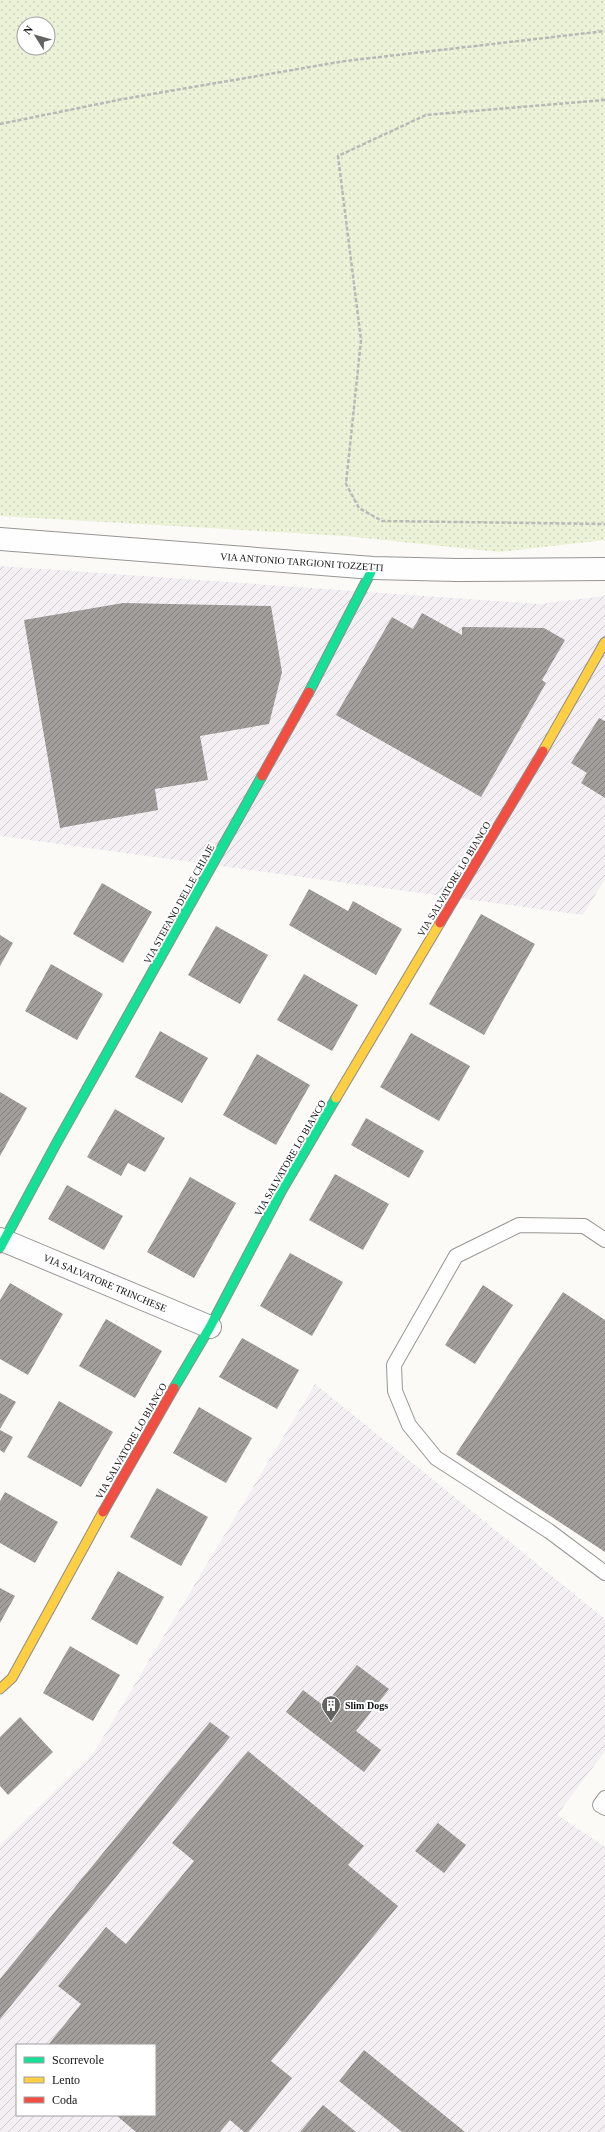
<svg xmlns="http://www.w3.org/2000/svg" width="605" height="2132" font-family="'Times New Roman',serif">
<defs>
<pattern id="industrial-furrows" width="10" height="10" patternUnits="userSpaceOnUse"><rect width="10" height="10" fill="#f3eff3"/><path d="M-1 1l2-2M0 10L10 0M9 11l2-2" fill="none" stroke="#cfcccf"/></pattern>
<pattern id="grass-dots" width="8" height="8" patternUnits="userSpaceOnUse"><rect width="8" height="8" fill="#ebf2d7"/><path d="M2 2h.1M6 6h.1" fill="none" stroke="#c8ceb8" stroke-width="1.8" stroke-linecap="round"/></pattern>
<pattern id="building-hatch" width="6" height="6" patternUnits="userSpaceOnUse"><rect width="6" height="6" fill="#a19e9c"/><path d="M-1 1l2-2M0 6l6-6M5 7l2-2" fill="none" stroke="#827f7e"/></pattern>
</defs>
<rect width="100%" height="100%" fill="#fcfaf7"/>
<g fill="url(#industrial-furrows)" fill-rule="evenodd">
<path d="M0,566L539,604L605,596V879L583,915L0,836Z"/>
<path d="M315,1384L605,1619V1751L557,1815L605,1847V2132H0V1845L93,1754ZM17,2045H155V2115H17Z"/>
</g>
<path fill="url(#grass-dots)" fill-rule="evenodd" d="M0,0H605V540L500,552L345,536L0,516ZM24,24H48V48H24Z"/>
<g fill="url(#building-hatch)">
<path d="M123,603L271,606L282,672L269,724L200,736L208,780L155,789L158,810L60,828L24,620Z"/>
<path d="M422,613L462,635V627L544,628L565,640L542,680L546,683L481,797L336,715L392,617L413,629Z"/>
<path d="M599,718L605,721V798L581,783L587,773L571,763Z"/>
<path d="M102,883L152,912L123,963L73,934Z"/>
<path d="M309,889L348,911L353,901L402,929L376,975L289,925Z"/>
<path d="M481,914L535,944L484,1035L429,1004Z"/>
<path d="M216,926L268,955L240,1004L188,975Z"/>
<path d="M0,935L13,943L0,966Z"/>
<path d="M51,964L103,994L77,1040L25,1011Z"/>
<path d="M304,974L358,1005L332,1051L277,1020Z"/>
<path d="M160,1031L208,1058L182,1103L135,1077Z"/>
<path d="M411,1033L470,1066L439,1121L380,1087Z"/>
<path d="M257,1054L310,1085L276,1145L223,1115Z"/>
<path d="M0,1092L27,1108L0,1156Z"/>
<path d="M115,1109L165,1138L145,1172L128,1163L121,1176L87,1157Z"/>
<path d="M366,1118L424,1151L409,1178L351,1145Z"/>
<path d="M335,1174L389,1204L363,1250L309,1220Z"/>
<path d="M190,1177L236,1203L194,1278L147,1252Z"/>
<path d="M67,1185L123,1216L104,1250L48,1219Z"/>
<path d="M290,1253L343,1282L312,1336L260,1306Z"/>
<path d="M10,1283L63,1314L28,1375L0,1359V1300Z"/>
<path d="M483,1285L513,1305L475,1364L445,1345Z"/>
<path d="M563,1292L605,1320V1552L456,1454Z"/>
<path d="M106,1319L162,1351L135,1398L79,1366Z"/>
<path d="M242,1338L299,1370L277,1409L219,1377Z"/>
<path d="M0,1393L16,1402L0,1429Z"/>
<path d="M59,1401L113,1432L81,1487L27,1457Z"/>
<path d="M199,1407L252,1438L226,1483L173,1453Z"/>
<path d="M0,1430L13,1437L4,1453L0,1450Z"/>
<path d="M157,1488L208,1517L181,1566L130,1537Z"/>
<path d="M5,1492L58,1522L35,1563L0,1543V1501Z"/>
<path d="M118,1571L164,1597L137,1645L91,1619Z"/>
<path d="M0,1588L15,1596L0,1623Z"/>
<path d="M70,1646L120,1675L93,1721L43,1693Z"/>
<path d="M357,1665L389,1689L356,1731L381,1750L364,1772L286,1712L303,1690L324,1706Z"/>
<path d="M20,1717L53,1752L8,1795L0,1786V1737Z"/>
<path d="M210,1722L230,1737L0,2019V1979Z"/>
<path d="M248,1751L364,1846L348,1865L398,1906L271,2061L292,2078L248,2132H244L230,2120L220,2132H136L116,2115H155V2045H48L81,2004L58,1986L106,1927L126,1944L194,1861L172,1843Z"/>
<path d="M438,1823L466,1845L444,1873L415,1851Z"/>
<path d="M364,2050L465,2132H402L339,2081Z"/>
<path d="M323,2105L356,2132H300Z"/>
</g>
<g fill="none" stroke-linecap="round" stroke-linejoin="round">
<g stroke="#979695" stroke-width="16">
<g id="lane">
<path d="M605,1240L584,1226L519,1225L456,1256L394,1365L395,1391L409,1425L436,1458L549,1531L605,1573"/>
<path d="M605,1798L600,1805L605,1808"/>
</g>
</g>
<g stroke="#979695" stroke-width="24">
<g id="street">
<path d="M0,539L373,568L457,570L605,569"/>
<path d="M0,1239L210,1327"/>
</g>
</g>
<g stroke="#8d8d8b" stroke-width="11">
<g id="fast">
<path d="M309,692L373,568"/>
<path d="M0,1248L56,1144L262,776"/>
<path d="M174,1388L210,1327L282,1190L336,1098"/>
</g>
</g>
<g stroke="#8d8d8b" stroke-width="11">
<g id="slow">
<path d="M543,751L605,642"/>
<path d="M336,1098L440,923"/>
<path d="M0,1689L12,1678L103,1512"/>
</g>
</g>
<g stroke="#8d8d8b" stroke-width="11">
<g id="jam">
<path d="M262,776L309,692"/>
<path d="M440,923L543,751"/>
<path d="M103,1512L174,1388"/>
</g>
</g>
<g stroke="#b9b9b8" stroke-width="2.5" stroke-dasharray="4 2" stroke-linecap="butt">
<path d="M605,100L426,115L338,156L361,340L346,484L359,508L382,521L605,524"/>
<path d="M0,124L123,99L345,61L605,31"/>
</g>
<use href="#lane" stroke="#fffefe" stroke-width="14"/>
<use href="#street" stroke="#fffefe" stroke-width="22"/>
<use href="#fast" stroke="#16e098" stroke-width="9"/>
<use href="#slow" stroke="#ffcf43" stroke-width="9"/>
<use href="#jam" stroke="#f24e42" stroke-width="9"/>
</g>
<defs>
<g id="building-pin" transform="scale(1)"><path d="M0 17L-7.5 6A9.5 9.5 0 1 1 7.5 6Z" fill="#636362" stroke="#fff"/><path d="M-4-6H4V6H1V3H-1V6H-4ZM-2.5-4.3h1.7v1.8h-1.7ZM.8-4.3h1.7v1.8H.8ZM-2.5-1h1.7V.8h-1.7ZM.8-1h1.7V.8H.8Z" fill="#fff"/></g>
</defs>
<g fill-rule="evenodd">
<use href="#building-pin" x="331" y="1705"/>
</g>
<g text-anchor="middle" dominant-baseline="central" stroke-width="4" stroke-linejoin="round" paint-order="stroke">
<g font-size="10" fill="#111" stroke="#fff">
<text transform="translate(302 562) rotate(4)">VIA ANTONIO TARGIONI TOZZETTI</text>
<text transform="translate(454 879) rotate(-59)">VIA SALVATORE LO BIANCO</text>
<text transform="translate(179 904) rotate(-61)">VIA STEFANO DELLE CHIAJE</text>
<text transform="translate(290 1158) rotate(-60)">VIA SALVATORE LO BIANCO</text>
<text transform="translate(105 1283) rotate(23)">VIA SALVATORE TRINCHESE</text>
<text transform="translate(131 1441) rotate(-60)">VIA SALVATORE LO BIANCO</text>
</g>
<g font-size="10" font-weight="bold" fill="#111" stroke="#fff" text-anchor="start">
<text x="345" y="1705">Slim Dogs</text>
</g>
</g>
<rect x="16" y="2044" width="140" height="72" fill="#ffffff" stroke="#a0a0a0"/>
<rect x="24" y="2057" width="20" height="6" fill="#16e098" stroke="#a0a0a0"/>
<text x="52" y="2064" font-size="12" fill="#111111">Scorrevole</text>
<rect x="24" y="2077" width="20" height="6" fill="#ffcf43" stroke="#a0a0a0"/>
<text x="52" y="2084" font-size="12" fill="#111111">Lento</text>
<rect x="24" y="2097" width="20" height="6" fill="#f24e42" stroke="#a0a0a0"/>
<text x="52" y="2104" font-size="12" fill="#111111">Coda</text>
<g transform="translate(36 36) rotate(307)"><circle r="19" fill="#ffffff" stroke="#a0a0a0"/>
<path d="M0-3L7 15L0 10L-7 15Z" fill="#636362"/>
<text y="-6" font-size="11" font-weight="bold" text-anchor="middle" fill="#111111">N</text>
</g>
</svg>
